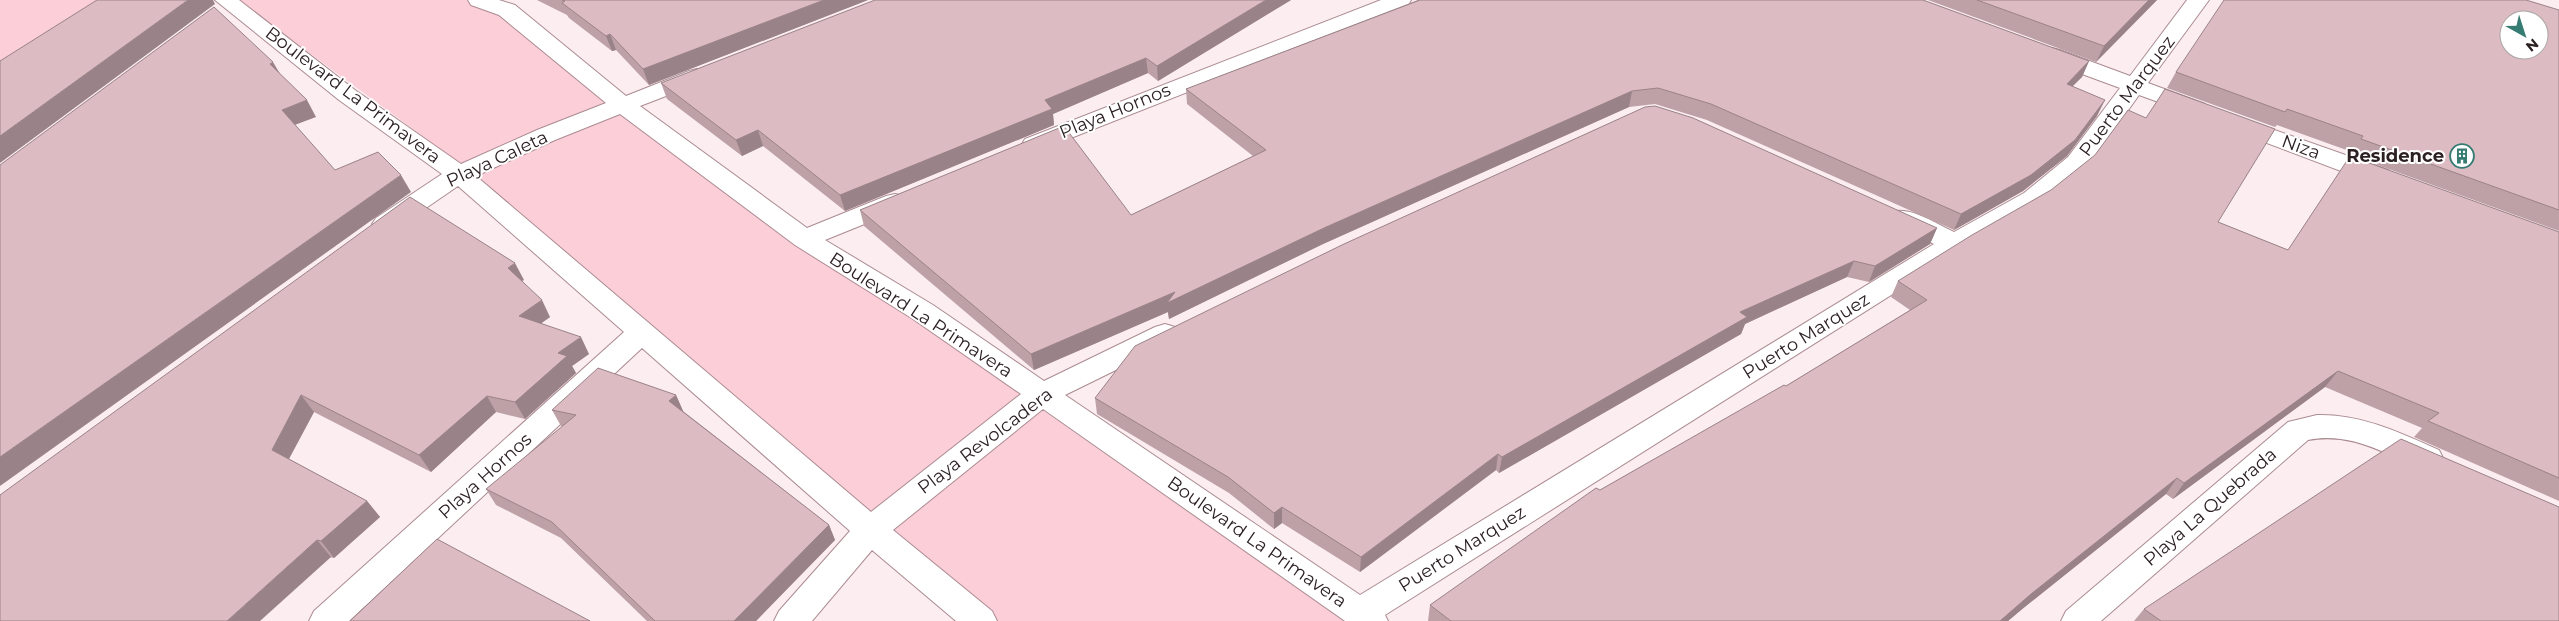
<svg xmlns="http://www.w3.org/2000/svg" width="2559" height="621" font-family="Montserrat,sans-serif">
<rect width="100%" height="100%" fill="#fbedf0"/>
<g fill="#fbced8">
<path d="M0,0H133L0,86Z"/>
<path d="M237,0H473L509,20L1024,397L1345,621H997L872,518L473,173Z"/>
</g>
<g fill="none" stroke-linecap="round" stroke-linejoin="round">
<g stroke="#ab8b92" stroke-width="2">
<g id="minor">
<path d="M215,0H239L355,90L461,164L537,130L606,103L499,15L471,5L468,0H499L515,5L626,96L689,71L697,69L705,71L708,76L705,81L640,106L807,228L886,196L895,194L904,196L908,202L904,208L825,240L933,305L1044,381L1155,327L1165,324L1175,327L1179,334L1175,341L1065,395L1360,595L1934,244L1891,224L1887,218L1891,212C1911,206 1936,224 1954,232L2024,193L2068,157L2120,88L2044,60L2041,55L2044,50L2052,48L2060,50L2130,76L2187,0H2209L2148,83L2205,104L2209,109L2205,114L2197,116L2139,95L2086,169L2042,205L1964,249L1385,615L1388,621H1345L1043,409L893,530L992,611L997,621H956L872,550L812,621H774L779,611L850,531L642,348L349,621H309L314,611L624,332L458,186L394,230L385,233L376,230L372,224L376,218L442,174L339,100ZM620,114L795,245L913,319L1021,394L871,512L476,176L555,140Z"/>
<path d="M1381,0H1411L1408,5L1043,149L1034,152L1025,149L1022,144L1025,139Z"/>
<path d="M2235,116L2388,170L2391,176L2388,182L2379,184L2370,182L2227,128L2223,123L2227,118Z"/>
<path d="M2317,415C2361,414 2399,432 2439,450L2443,458L2439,466L2428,470C2386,456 2354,431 2308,440L2101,621H2061L2066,611L2288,422Z"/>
</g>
</g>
<use href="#minor" fill="#fff" fill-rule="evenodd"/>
</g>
<g fill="#bda1a7">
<path d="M537,0H868L649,85L616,50L612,51L569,18L567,15Z"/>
<path d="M1291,0L1158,81L1148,73L1053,114L1054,125L845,211L763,146L742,156L667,99L661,83Z"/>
<path d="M1418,0H1923L2089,61L2082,77L2072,86L2097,116L2067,156L2023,191L1954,230L1707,120L1655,104L1629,107L1323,244L1169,319L1168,312L1034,370L864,226L860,210L1131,215L1253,156L1187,104L1186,89Z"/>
<path d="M1928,0H2157L2096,62Z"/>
<path d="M2559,10V231L2350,155L2352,152L2277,125L2275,127L2167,88L2176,72Z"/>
<path d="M2218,222L2288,250L2559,232V501L2414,437L2422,428L2325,387L2173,499L2166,494L2021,610L2008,621H1428L1430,605L1600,490L1786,386L1910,310L1891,297L1898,281Z"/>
<path d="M1937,228L1930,244L1869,282L1847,277L1745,324L1741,334L1499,473L1496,470L1360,572L1282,523L1274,529L1229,493L1097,414L1095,398Z"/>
<path d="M524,280L522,281L550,317L541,323L589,354L572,366L576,373L525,419L496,412L431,472L314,412L289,459L367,501L380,517L334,558L0,495Z"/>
<path d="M676,395L683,411L829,525L835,540L756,621H647L561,538L496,505L486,489L563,427L561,426L552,410Z"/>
<path d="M2144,609L2559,621H2134Z"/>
</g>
<g fill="#9a8388">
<path d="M188,0H213L215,4L0,163V136Z"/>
<path d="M824,0H868L649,85L643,69Z"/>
<path d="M1266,0H1291L1158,81L1157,66Z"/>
<path d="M2149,0H2157L2096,62L2104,46Z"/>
<path d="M610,34L616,50L612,51L606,36Z"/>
<path d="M1146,58L1148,73L1053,114L1054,125L845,211L840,195L1045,100Z"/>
<path d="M2089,61L2082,77L2059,100L2067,84Z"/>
<path d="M273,62L283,79L270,64Z"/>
<path d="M1632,91L1629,107L1323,244L1169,319L1168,312L1034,370L1031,354L1324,228Z"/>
<path d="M307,100L316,117L292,126L282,110Z"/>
<path d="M2105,100L2097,116L2067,156L2023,191L1954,230L1961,214Z"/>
<path d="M758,130L763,146L742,156L736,140Z"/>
<path d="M401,175L411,192L0,486V457Z"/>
<path d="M1937,228L1930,244L1869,282L1875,266Z"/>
<path d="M1854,261L1847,277L1745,324L1741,334L1499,473L1502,457L1740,312Z"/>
<path d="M515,263L524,280L516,285L508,268Z"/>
<path d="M542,300L550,317L528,333L519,316Z"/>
<path d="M581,337L589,354L572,366L576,373L525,419L515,402L558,353Z"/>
<path d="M2338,371L2325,387L2173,499L2184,483Z"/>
<path d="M301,395L314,412L285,466L272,450Z"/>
<path d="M676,395L683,411L676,417L669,401Z"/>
<path d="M487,396L496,412L431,472L419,455Z"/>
<path d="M1498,454L1496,470L1360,572L1361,557Z"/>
<path d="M2177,478L2166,494L2021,610L2008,621H2000L2031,594Z"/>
<path d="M367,501L380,517L334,558L321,541Z"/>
<path d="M1282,507V523L1274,529V513Z"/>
<path d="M829,525L835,540L756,621H734Z"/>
<path d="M317,540L331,557L260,621H227Z"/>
</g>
<g fill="#dcbbc2" stroke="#9a8388" fill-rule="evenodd">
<path d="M97,0H188L0,136V61Z"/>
<path d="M562,0H824L643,69L610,34L606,36L562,3L565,1Z"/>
<path d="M875,0H1266L1157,66L1146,58L1045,100L1052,109L840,195L758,130L736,140L661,83Z"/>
<path d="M1420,0H1923L2089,61L2067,84L2105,100L2075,140L2031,175L1961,214L1711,104L1658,88L1632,91L1324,228L1167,303L1175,292L1031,354L860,210L1064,126L1131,215L1266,150L1186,89Z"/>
<path d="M1977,0H2149L2104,46Z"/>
<path d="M2224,0H2526L2559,10V210L2361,139L2363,136L2287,109L2285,112L2176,72ZM2509,20H2539V50H2509Z"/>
<path d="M214,7L273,62L270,64L307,100L282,110L335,170L378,152L401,175L0,457V165Z"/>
<path d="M2165,89L2275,129L2218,222L2288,250L2350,156L2559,232V478L2428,421L2439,413L2338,371L2184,483L2177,478L2031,594L2000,621H1451L1430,605L1596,488L1600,490L1784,385L1786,386L1927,300L1898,281L1972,235L2051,190L2095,155L2128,110L2146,118Z"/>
<path d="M1655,106L1693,118L1937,228L1875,266L1854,261L1740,312L1747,317L1502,457L1498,454L1361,557L1282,507L1274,513L1228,477L1095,398L1135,346L1344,244L1645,107Z"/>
<path d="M410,197L515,263L508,268L542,300L519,316L581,337L558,353L567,356L515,402L487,396L419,455L301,395L272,450L367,501L321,541L317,540L227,621H0V495Z"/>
<path d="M598,368L676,395L669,401L829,525L734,621H655L552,522L486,489L576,415L552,410Z"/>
<path d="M2401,439L2559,507V621H2161L2144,609Z"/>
<path d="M437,539L590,621H350Z"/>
</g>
<defs>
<g id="building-ring" transform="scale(1.25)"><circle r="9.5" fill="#fff" stroke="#367c73" stroke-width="1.5"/><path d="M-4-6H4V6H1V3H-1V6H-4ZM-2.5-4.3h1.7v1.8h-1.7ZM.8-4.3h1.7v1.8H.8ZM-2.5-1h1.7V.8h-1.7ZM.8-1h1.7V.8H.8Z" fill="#367c73"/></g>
</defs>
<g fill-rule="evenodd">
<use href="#building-ring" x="2462" y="156"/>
</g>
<g text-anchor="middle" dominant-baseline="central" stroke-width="4" stroke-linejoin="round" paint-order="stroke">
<g font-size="18" fill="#2c2023" stroke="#fff">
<text transform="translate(353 95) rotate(37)">Boulevard La Primavera</text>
<text transform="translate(2127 96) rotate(-53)">Puerto Marquez</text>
<text transform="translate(1115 111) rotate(-22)">Playa Hornos</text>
<text transform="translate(2301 147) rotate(20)">Niza</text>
<text transform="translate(497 159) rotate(-25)">Playa Caleta</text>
<text transform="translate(921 315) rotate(33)">Boulevard La Primavera</text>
<text transform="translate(1806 336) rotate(-32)">Puerto Marquez</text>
<text transform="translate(985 441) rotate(-37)">Playa Revolcadera</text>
<text transform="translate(485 476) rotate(-42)">Playa Hornos</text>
<text transform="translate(2210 507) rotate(-41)">Playa La Quebrada</text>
<text transform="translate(1257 542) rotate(35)">Boulevard La Primavera</text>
<text transform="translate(1462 549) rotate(-32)">Puerto Marquez</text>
</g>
<g font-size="18" font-weight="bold" fill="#2c2023" stroke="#fff" text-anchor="end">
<text x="2444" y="156">Residence</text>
</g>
</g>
<g transform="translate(2524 35) rotate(141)"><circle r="24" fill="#ffffff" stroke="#aba6a7"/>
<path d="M0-4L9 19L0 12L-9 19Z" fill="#367c73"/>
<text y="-8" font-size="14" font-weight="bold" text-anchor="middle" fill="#2c2023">N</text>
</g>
</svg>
